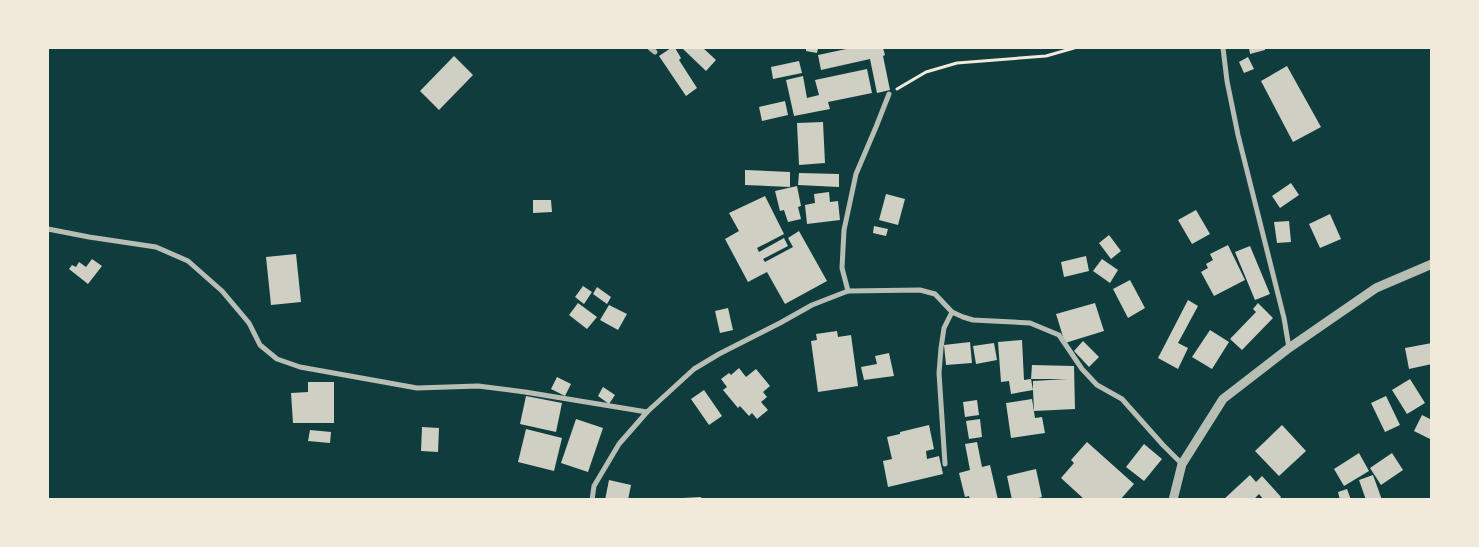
<svg xmlns="http://www.w3.org/2000/svg" width="1479" height="547" font-family="'Source Serif 4',serif">
<rect width="100%" height="100%" fill="#0f3d3e"/>
<g fill="#cfcfc3">
<path d="M671,48H675L681,58L679,60L697,88L686,96L659,56Z"/>
<path d="M682,48H703L716,60L706,71Z"/>
<path d="M806,48H818L817,53L806,51Z"/>
<path d="M851,48H883L885,55L883,56L890,90L877,93L870,59L821,70L818,55Z"/>
<path d="M1249,48H1265V50L1250,54Z"/>
<path d="M454,56L473,75L439,110L420,91Z"/>
<path d="M1248,57L1254,69L1244,73L1239,62Z"/>
<path d="M799,61L802,73L773,79L771,67Z"/>
<path d="M1287,66L1321,127L1293,142L1261,81Z"/>
<path d="M867,69L872,93L828,102L830,109L794,116L786,80L803,76L807,98L819,95L815,80Z"/>
<path d="M785,101L788,115L762,121L759,107Z"/>
<path d="M823,122L825,163L799,165L797,123Z"/>
<path d="M745,170L790,172V187L745,185Z"/>
<path d="M799,173L839,174V187L798,185Z"/>
<path d="M1291,183L1299,195L1280,208L1272,196Z"/>
<path d="M797,186L801,206L798,207L801,219L788,222L784,210L780,211L775,191Z"/>
<path d="M829,192L830,202L838,201L840,220L807,224L805,205L815,203L814,194Z"/>
<path d="M886,194L905,199L898,225L879,220Z"/>
<path d="M765,196L784,234L757,248L759,252L784,238L788,246L763,259L765,262L793,247L788,238L799,231L827,281L785,304L767,272L748,282L725,239L739,231L729,213Z"/>
<path d="M533,200H551L552,212L533,213Z"/>
<path d="M1196,210L1210,234L1192,244L1178,220Z"/>
<path d="M1330,214L1341,239L1320,248L1309,224Z"/>
<path d="M1289,221L1291,242L1277,243L1274,222Z"/>
<path d="M874,226L888,229L886,236L873,233Z"/>
<path d="M1109,235L1121,251L1111,259L1099,243Z"/>
<path d="M1228,245L1245,280L1214,296L1201,272L1208,268L1206,264L1213,260L1210,254Z"/>
<path d="M1250,246L1270,294L1255,300L1235,252Z"/>
<path d="M296,254L301,302L271,305L266,257Z"/>
<path d="M1086,256L1089,271L1064,277L1061,262Z"/>
<path d="M92,259L102,266L88,284L69,269L72,265L76,267L79,262L86,267Z"/>
<path d="M1102,259L1118,270L1110,283L1093,271Z"/>
<path d="M1130,280L1145,308L1128,318L1113,289Z"/>
<path d="M583,286L592,292L584,304L575,297Z"/>
<path d="M597,287L611,297L607,304L593,294Z"/>
<path d="M1188,300L1198,306L1178,343L1188,348L1178,369L1158,358Z"/>
<path d="M578,303L597,317L587,329L569,315Z"/>
<path d="M1095,303L1104,331L1065,343L1056,314Z"/>
<path d="M1258,303L1273,318L1242,350L1230,339L1256,312L1253,309Z"/>
<path d="M609,305L627,314L618,330L600,320Z"/>
<path d="M728,308L733,330L720,333L715,311Z"/>
<path d="M1210,330L1229,342L1212,369L1192,357Z"/>
<path d="M837,331L838,337L851,335L858,386L818,392L811,341L817,340L816,334Z"/>
<path d="M1022,340L1024,380L1031,379L1033,390V381L1067,379H1031L1032,365L1074,366L1075,409L1034,411L1033,390L1011,394L1009,381L1001,382L998,342Z"/>
<path d="M1083,341L1099,357L1089,367L1074,351Z"/>
<path d="M970,342L972,363L946,365L944,345Z"/>
<path d="M994,343L997,360L976,364L973,346Z"/>
<path d="M1432,343V364L1409,369L1405,348Z"/>
<path d="M889,353L894,376L864,380L861,367L877,364L875,356Z"/>
<path d="M739,368L746,377L756,369L770,386L763,392L767,397L761,402L768,410L757,419L752,413L749,416L740,406L738,408L723,390L727,387L721,379L729,373L731,375Z"/>
<path d="M557,377L571,384L565,396L551,389Z"/>
<path d="M1410,379L1425,403L1407,414L1392,390Z"/>
<path d="M308,382H334V423H293L291,393L308,392Z"/>
<path d="M603,387L615,395L609,404L598,396Z"/>
<path d="M704,390L722,416L709,425L691,399Z"/>
<path d="M526,396L562,403L556,432L520,424Z"/>
<path d="M1386,396L1400,425L1385,432L1371,403Z"/>
<path d="M1032,399L1035,418L1042,417L1045,433L1011,438L1006,403Z"/>
<path d="M977,400L979,415L965,417L963,402Z"/>
<path d="M1422,415L1432,420V440L1414,431Z"/>
<path d="M576,419L603,428L588,472L561,463Z"/>
<path d="M980,419L982,437L969,439L966,421Z"/>
<path d="M929,425L934,449L926,451L927,459L939,456L943,474L888,487L883,461L892,459L887,437L900,434V432Z"/>
<path d="M1282,425L1306,451L1279,476L1255,451Z"/>
<path d="M422,427L439,428L438,452L421,451Z"/>
<path d="M526,429L562,438L554,471L518,462Z"/>
<path d="M310,430L331,432L330,443L308,441Z"/>
<path d="M977,442L982,467L990,465L998,500H970L969,496L965,497L959,473L970,470L965,444Z"/>
<path d="M1087,442L1134,484L1120,500H1085L1061,478L1074,463L1071,460Z"/>
<path d="M1144,444L1162,459L1144,481L1126,467Z"/>
<path d="M1359,453L1369,471L1344,486L1334,469Z"/>
<path d="M1392,453L1403,470L1381,485L1370,468Z"/>
<path d="M1036,469L1042,497L1032,500H1012L1007,476Z"/>
<path d="M1250,475L1256,482L1262,476L1281,497L1279,500H1264L1259,494L1253,500H1223Z"/>
<path d="M1373,475L1382,500H1366L1359,480Z"/>
<path d="M609,480L631,485L628,500H605Z"/>
<path d="M1347,489L1351,500H1340L1338,492Z"/>
<path d="M701,497L702,500H682V498Z"/>
</g>
<g fill="none" stroke-linecap="round" stroke-linejoin="round">
<path stroke="#f1e9da" stroke-width="3" d="M897,89L926,72L957,63L1046,56L1074,48"/>
<g stroke="#b8beb3" stroke-width="5">
<path d="M650,48L655,52"/>
<path d="M1223,48L1227,81L1238,135L1284,318L1289,348"/>
<path d="M48,229L89,237L156,247L188,261L222,291L249,323L260,345L277,359L300,367L417,388L478,386L525,392L647,412"/>
<path d="M848,291L842,268L844,230L856,174L876,127L889,94"/>
<path d="M945,464L939,373L941,348L944,328L952,312"/>
<path d="M592,500L594,486L619,444L647,412L694,369L719,354L780,323L812,305L848,291L920,290L935,294L952,312L963,317L973,320L1030,323L1059,335L1082,369L1097,385L1122,399L1163,445L1182,464"/>
</g>
<path stroke="#b8beb3" stroke-width="9" d="M1173,500L1182,464L1223,399L1289,348L1376,288L1432,264"/>
</g>
<rect width="1479" height="547" fill="none" stroke="#f1e9da" stroke-width="98"/>
</svg>
